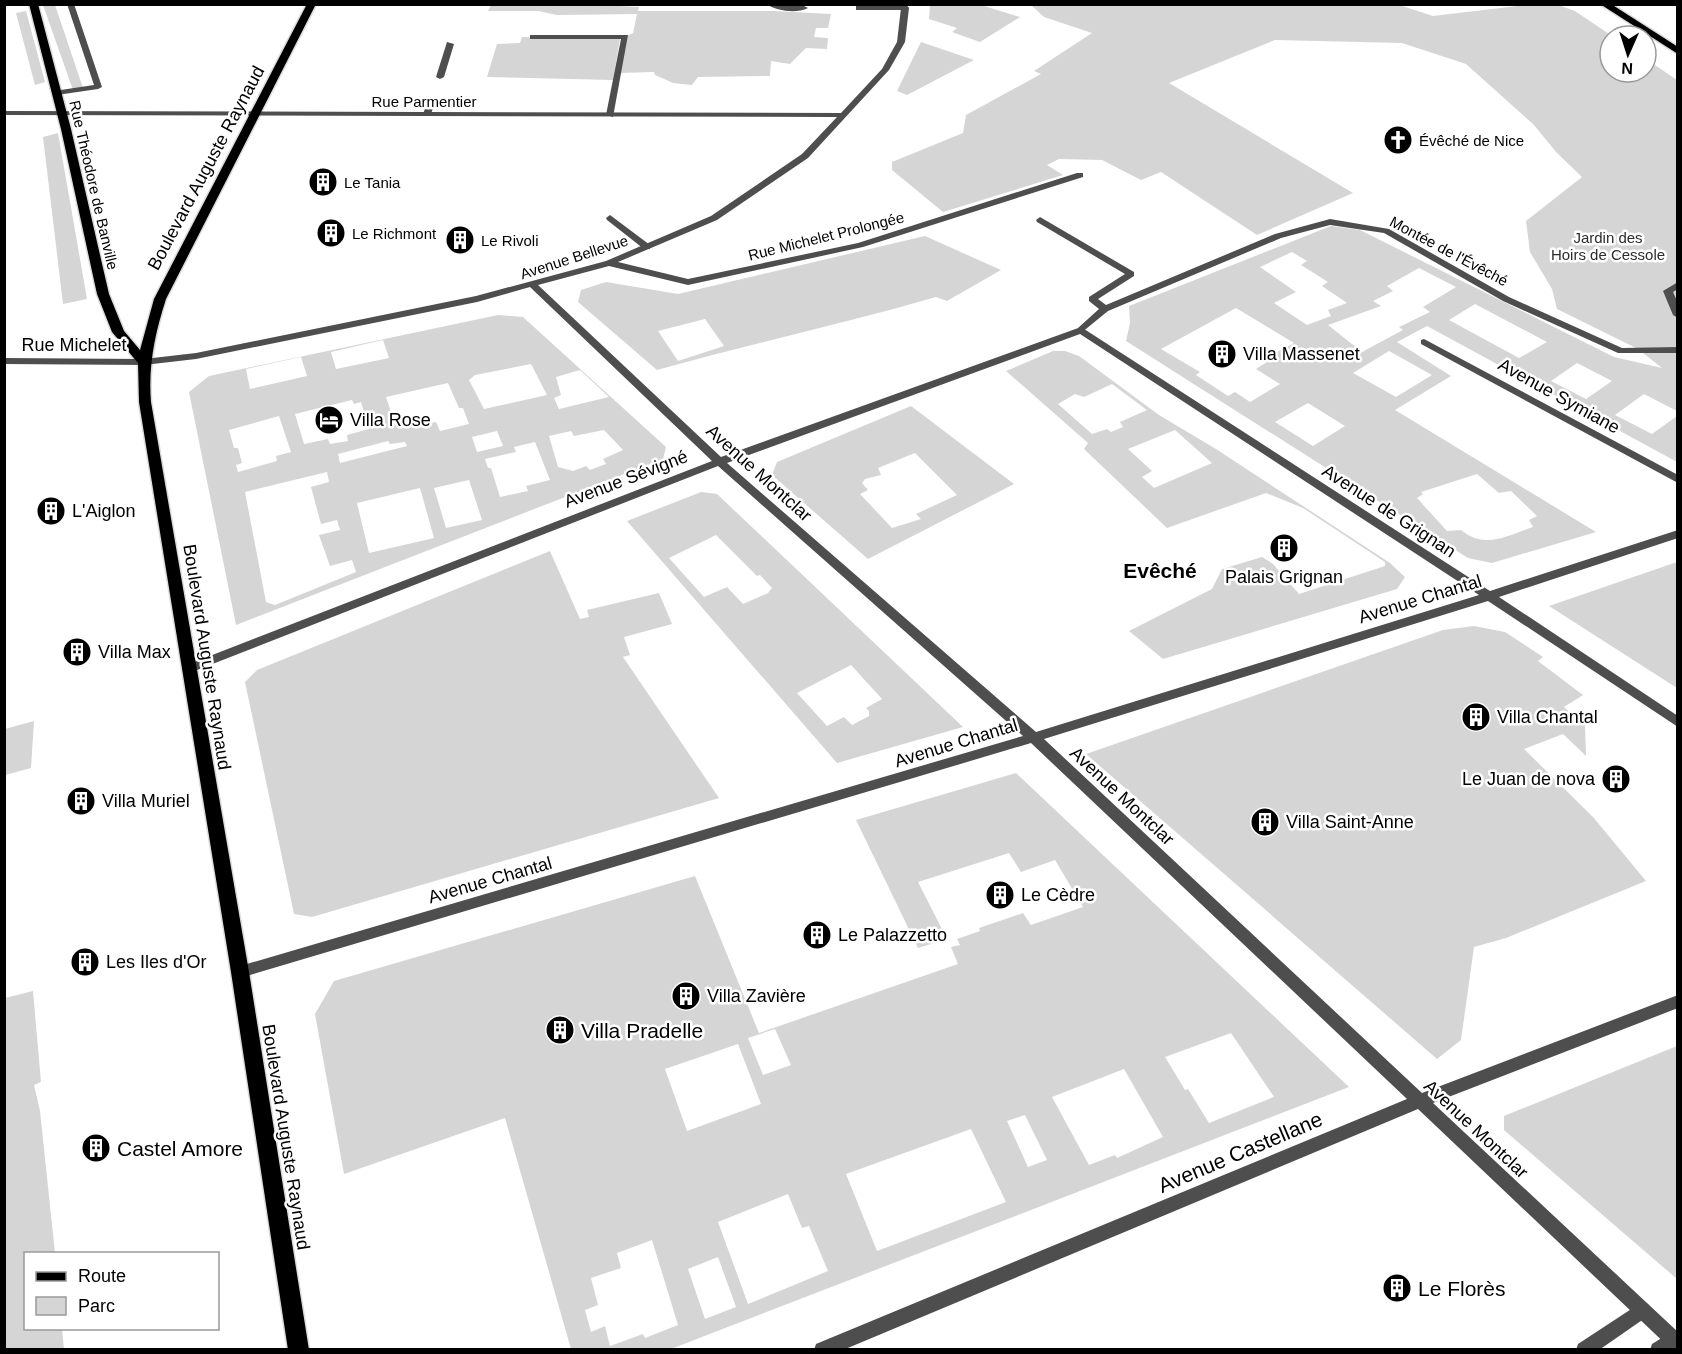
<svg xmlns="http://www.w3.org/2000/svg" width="1682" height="1354" font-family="Arial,sans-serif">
<rect width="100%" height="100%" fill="#fff"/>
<g fill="#d5d5d5" fill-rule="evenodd">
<path d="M582,4L639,7L638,11H773L831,14L828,28H816L814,37L828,38L827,49L806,48L790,64L771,61L770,76L698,77L692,85L673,83L655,75L654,72L619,73L625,37L633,33L637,14L557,15L538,11H488L491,5Z"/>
<path d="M1396,4L1433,16L1534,4L1561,6L1575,11L1612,36L1610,72H1646V59L1677,80V411L1644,394L1615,415L1652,434L1677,416V462L1427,326L1397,342L1451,376L1395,410L1596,532L1492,563L1468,558L1126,341L1130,323L1129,306L1331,226L1360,230L1614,357L1662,368L1638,349L1557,309L1552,289L1530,252L1526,221L1582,177L1556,152L1534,125L1466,64L1402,43L1275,40L1169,83L1353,193L1257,235L1161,172L1141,180L1102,160L1059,159L1047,165L1063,175L943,212L892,170V162L963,133L966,115L1041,74L1034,71L1092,33L1044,17L1031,5ZM1292,252L1307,261L1301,265L1328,282L1322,286L1347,303L1328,310L1331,316L1307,325L1274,303L1296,292L1260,267ZM1419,268L1456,287L1423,307L1430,312L1399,327L1403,330L1362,352L1328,325L1381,306L1373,301L1393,291L1387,286ZM1475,304L1547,342L1519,358L1449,320ZM1236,308L1294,343L1264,359L1267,362L1256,369L1280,384L1250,402L1235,392L1228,396L1196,375L1200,372L1161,349ZM1389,351L1432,375L1396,397L1353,373ZM1577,363L1612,381L1586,399L1551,381ZM1308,403L1345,426L1313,446L1275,422ZM1477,474L1499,493L1511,491L1537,516L1529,520L1533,527C1508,535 1485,550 1461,530L1447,531L1417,498L1423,494L1421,492Z"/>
<path d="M43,5H55L83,88L73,90Z"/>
<path d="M930,5H981L1020,17L980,42L952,32L957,28L929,19Z"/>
<path d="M26,11L45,82L35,85L16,13Z"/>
<path d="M522,37L620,39L613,80L487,77L497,44L520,43Z"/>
<path d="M921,42L974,60L907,95L897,91Z"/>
<path d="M58,133L87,299L63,304L43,137Z"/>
<path d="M925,236L1001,270L947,301L936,297C843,324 750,344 657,370L578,302L581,290L606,282L678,294ZM705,319L724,346L678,361L658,331Z"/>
<path d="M498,315L523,317L666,447L663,459L236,625L189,392L209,376ZM383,340L389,358L336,369L331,352ZM301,357L307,376L250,389L246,369ZM531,364L547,395L484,409L469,380L475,375ZM580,370L609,397L559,409L554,398L561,395L556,377ZM448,383L459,408H463L469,424L440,431L436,422L420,425L417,419L395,424L386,397ZM352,400L354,404L361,402L369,429L347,435L348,441L330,444L328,439L304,444L295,414ZM279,416L291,452L276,456L277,461L238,472L236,465L242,463L238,448H234L229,430ZM604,430L623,450L603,459L606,464L590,470L586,466L573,471L558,467L549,436L571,431L574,436ZM497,431L503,446L477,452L472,437ZM388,441L390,444L405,442L407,446L340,463L338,454ZM535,442L550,480L526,486L528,491L500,497L491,468H488L485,459L516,452L514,447ZM327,472L329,482L311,487L321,524L337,520L340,530L319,535L330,566L352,560L356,572L275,605L266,602L245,492ZM469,480L482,520L446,528L434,488ZM420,488L434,538L369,553L357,503Z"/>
<path d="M1053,351H1065L1079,356L1159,415L1216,449L1390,563L1405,577L1397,589L1163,659L1129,631L1212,589L1222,569L1262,557L1273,564L1299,594L1385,566V562L1303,508L1266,493L1167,528L1084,449L1088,443L1006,371ZM1112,384L1147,410L1120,422L1123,427L1111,432L1107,429L1092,434L1058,404L1075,394L1084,397ZM1175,430L1212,463L1154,488L1142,477L1152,471L1128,449Z"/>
<path d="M911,406L1014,484L868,559L772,475L777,462ZM915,453L957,495L916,514L921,519L892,528L860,494L868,490L862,483L865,479L881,475L878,468Z"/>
<path d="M701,492L717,494L963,727L837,763L627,521ZM716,535L757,576L760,575L772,588L768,593L743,604L727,587L704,597L669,558ZM851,665L882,699L866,708L869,711V716L852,725L844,717L827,726L797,693Z"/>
<path d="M550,551L580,619L589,617L587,610L659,593L672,624L624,637L630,655L623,657L719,798L312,917L294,914L245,682L257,670Z"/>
<path d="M1677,562V688L1549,606Z"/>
<path d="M1474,626L1505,632L1543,657L1538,661L1583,695L1564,707L1585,726L1586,756L1563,734L1524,749L1593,817L1646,881L1506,938L1474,947L1461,1040L1437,1059L1086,754L1443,630Z"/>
<path d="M34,721L31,768L5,775V729Z"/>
<path d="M1016,773L1349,1087L671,1349H571L505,1118L344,1174L315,1014L334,981L695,876L759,1033L958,964L951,947L960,945L957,939L980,931L979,928L1023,913L1031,925L1083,907L1055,860L1021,872L1009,853L918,882L947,939L918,948L856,820ZM775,1029L791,1065L763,1075L748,1038ZM1231,1033L1274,1097L1209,1123L1188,1089L1185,1090L1165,1057ZM738,1044L761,1104L687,1131L665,1069ZM1124,1069L1163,1137L1117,1158L1115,1155L1089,1165L1052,1097ZM1025,1115L1047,1160L1028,1167L1007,1121ZM971,1129L1006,1202L877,1251L846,1174ZM788,1194L802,1228L809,1226L828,1271L748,1304L718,1222ZM652,1240L678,1325L645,1338L643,1334L610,1346L605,1326L591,1332L585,1310L598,1305L591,1278L621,1268L617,1253ZM718,1257L736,1307L705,1319L688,1269Z"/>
<path d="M33,991L41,1082L34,1085L40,1111L55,1253L26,1254V1328L62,1329L64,1349H5V998Z"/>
<path d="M1677,1046V1279L1504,1130V1116Z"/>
</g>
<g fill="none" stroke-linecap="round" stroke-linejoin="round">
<g stroke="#dbdbdb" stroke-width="3">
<g id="primary">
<path d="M29,4H38L71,129L109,294L124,331L140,350L154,299L307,4H316L166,299C155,333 148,366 151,402L249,972L309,1350H288L231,972L139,402L138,363L112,332L97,294L61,129Z"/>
<path d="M1600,4H1611L1678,47V54Z"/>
</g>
</g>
<g fill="#4e4e4e" fill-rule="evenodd">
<path d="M67,4H74L102,87L98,89L57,95H54V91L94,85Z"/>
<path d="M766,4L804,6L808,8C796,14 777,11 766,4Z"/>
<path d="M856,6H905L909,8L905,10H856Z"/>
<path d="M530,35H628L613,117L606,115L621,39H530Z"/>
<path d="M447,42L454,44L444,77L440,79L436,77Z"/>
<path d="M429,98L436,100L431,114L427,116L423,114Z"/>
<path d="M610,215L650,245V249H644L607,220L606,218Z"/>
<path d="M1040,217L1134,272V276L1098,299L1106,305L1275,234L1330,219L1389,229L1509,297L1622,348L1678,347V353H1618L1503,301L1384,233L1330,225L1281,238L1108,311L1081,333L1078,332V328L1099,309L1089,301V297L1125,274L1037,222L1036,220Z"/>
<path d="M1678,282V289L1673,292L1678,303V318L1673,315L1663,291Z"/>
<path d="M1642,1302L1648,1304L1650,1310L1648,1316L1599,1350H1576L1578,1344Z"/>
<path d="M1673,1331L1678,1332V1346L1673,1350H1650L1652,1344Z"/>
</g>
<g fill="#4e4e4e" fill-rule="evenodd">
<path d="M899,4H906L909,8L905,42L889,70L808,158L717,220L618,262L688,279L858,243L1077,173H1083V177L863,247L688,285L609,266L538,285L721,457L1081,327L1490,591L1678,530V538L1499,597L1678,716V727L1488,601L1044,739L1422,1093L1678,995V1008L1433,1103L1678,1332V1350H1672L1418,1109L843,1350H814L816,1344L1407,1099L1031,743L240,978L235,976L233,972L235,968L240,966L1023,736L718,466L192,672H184L182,669L184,666L712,461L530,287L477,302L196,359L144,365L4,364V358L144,359L196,353L476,296L606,261L711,216L802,154L837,117L4,115V111L841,113L882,69L897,42L901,8ZM1080,334L1479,595L1036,732L727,463Z"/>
<path d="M1424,339L1678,475V483L1421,344V340Z"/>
</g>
<use href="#primary" fill="#000" fill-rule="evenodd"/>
</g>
<defs>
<g id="church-disc" transform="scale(1.5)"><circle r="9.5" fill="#000" stroke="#fff"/><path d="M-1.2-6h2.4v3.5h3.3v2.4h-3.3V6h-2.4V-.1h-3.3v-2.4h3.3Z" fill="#fff"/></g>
<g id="building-disc" transform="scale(1.5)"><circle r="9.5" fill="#000" stroke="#fff"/><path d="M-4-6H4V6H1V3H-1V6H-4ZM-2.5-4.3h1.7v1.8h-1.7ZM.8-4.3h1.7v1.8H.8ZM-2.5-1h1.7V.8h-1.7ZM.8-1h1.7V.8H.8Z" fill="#fff"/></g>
<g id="hotel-disc" transform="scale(1.5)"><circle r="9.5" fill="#000" stroke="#fff"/><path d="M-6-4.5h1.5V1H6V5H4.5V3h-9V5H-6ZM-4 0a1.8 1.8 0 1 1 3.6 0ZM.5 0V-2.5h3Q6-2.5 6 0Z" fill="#fff"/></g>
</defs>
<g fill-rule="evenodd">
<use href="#church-disc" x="1398" y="140"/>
<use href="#building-disc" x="323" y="182"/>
<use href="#building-disc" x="331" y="233"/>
<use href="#building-disc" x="460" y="240"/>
<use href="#building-disc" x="1222" y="354"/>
<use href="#hotel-disc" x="329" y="420"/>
<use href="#building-disc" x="51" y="511"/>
<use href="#building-disc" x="1284" y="548"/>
<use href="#building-disc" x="77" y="652"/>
<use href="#building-disc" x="1476" y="717"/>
<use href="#building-disc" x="1616" y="779"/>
<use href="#building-disc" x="81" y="801"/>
<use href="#building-disc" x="1265" y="822"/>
<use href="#building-disc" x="1000" y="895"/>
<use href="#building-disc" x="817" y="935"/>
<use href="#building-disc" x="85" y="962"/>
<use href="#building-disc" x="686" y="996"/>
<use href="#building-disc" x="560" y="1030"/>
<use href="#building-disc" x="96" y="1148"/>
<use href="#building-disc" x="1397" y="1288"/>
</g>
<g text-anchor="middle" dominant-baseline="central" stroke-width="5" stroke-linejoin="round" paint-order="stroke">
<g font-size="15" fill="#000" stroke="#fff">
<text x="424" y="101">Rue Parmentier</text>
<text transform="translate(94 185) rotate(77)">Rue Théodore de Banville</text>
<text transform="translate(826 236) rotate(-14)">Rue Michelet Prolongée</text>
<text transform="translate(1449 251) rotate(28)">Montée de l'Évêché</text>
<text transform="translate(574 257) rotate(-18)">Avenue Bellevue</text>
</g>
<g font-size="15" fill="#000" stroke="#fff" text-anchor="start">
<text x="1419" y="140">Évêché de Nice</text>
<text x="344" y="182">Le Tania</text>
<text x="352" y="233">Le Richmont</text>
<text x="481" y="240">Le Rivoli</text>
</g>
<g font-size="15" fill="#2c2c2c" stroke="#fff">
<text x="1608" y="237">Jardin des<tspan x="1608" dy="17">Hoirs de Cessole</tspan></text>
</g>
<g font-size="18" fill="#000" stroke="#fff">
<text transform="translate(206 168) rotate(-62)">Boulevard Auguste Raynaud</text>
<text x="74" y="345">Rue Michelet</text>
<text transform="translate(1559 396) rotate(29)">Avenue Symiane</text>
<text transform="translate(759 473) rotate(42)">Avenue Montclar</text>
<text transform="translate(626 479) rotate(-21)">Avenue Sévigné</text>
<text transform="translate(1389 511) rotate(33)">Avenue de Grignan</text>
<text transform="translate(1420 599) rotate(-17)">Avenue Chantal</text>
<text transform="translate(207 657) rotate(81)">Boulevard Auguste Raynaud</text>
<text transform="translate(956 743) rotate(-17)">Avenue Chantal</text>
<text transform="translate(1122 796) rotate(43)">Avenue Montclar</text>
<text transform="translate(490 880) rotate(-16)">Avenue Chantal</text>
<text transform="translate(1476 1129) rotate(43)">Avenue Montclar</text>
<text transform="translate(286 1137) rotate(81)">Boulevard Auguste Raynaud</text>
</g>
<g font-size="18" fill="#000" stroke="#fff" text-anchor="start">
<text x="1243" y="354">Villa Massenet</text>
<text x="350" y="420">Villa Rose</text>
<text x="72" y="511">L'Aiglon</text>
<text x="1284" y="577" text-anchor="middle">Palais Grignan</text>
<text x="98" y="652">Villa Max</text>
<text x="1497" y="717">Villa Chantal</text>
<text x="1595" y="779" text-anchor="end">Le Juan de nova</text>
<text x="102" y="801">Villa Muriel</text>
<text x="1286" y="822">Villa Saint-Anne</text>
<text x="1021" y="895">Le Cèdre</text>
<text x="838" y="935">Le Palazzetto</text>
<text x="106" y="962">Les Iles d'Or</text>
<text x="707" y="996">Villa Zavière</text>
</g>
<g font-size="21" font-weight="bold" fill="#000" stroke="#fff">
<text x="1160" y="570">Evêché</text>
</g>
<g font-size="21" fill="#000" stroke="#fff" text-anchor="start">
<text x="581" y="1030">Villa Pradelle</text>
<text x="117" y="1148">Castel Amore</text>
<text x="1418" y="1288">Le Florès</text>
</g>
<g font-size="21" fill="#000" stroke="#fff">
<text transform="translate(1240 1152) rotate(-23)">Avenue Castellane</text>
</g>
</g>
<rect width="1682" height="1354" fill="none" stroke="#000000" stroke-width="12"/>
<rect x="24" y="1252" width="195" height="78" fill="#ffffff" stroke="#999999" stroke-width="1.5"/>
<rect x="36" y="1272" width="30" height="9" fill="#000000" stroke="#999999" stroke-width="1.5"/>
<text x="78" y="1282" font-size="18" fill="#000000">Route</text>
<rect x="36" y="1297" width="30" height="18" fill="#d5d5d5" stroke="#999999" stroke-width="1.5"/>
<text x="78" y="1312" font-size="18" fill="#000000">Parc</text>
<g transform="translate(1628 54) rotate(183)"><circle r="28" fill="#ffffff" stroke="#999999" stroke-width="1.5"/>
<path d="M0-4.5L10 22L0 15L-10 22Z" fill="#000000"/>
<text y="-9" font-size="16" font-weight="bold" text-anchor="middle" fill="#000000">N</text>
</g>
</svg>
